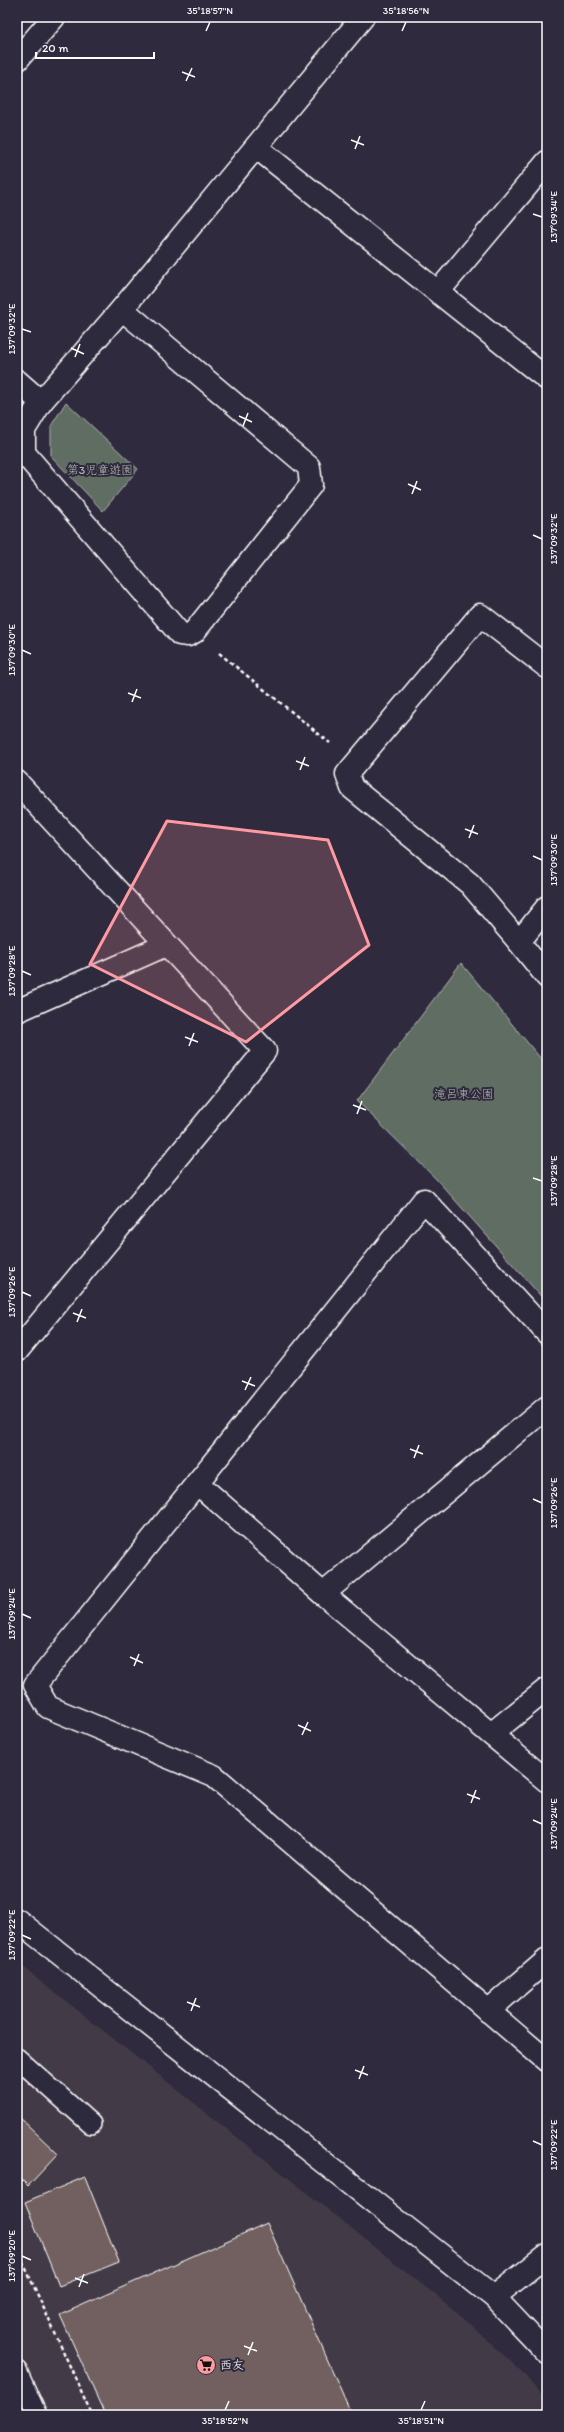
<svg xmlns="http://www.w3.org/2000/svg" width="564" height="2432" font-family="Itim,'Klee One',sans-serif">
<rect width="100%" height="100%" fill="#2f2a3d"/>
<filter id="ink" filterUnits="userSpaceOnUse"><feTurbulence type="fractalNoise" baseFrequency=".025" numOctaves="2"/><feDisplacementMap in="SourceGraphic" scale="8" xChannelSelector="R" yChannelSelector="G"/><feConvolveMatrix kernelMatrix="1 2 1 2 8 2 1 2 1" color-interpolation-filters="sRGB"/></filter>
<g filter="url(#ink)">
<path fill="#433a47" d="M17,1962L463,2317L522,2372L547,2402V2415H17Z"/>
<g fill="#606d62" stroke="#b0b6b0">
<path d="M66,402L138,469L103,511L51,456V426Z"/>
<path d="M461,963L547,1066V1303L437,1180L357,1101Z"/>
</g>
<g fill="#71605e" stroke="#fff">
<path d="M17,2115L58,2154L28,2186L17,2175Z"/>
<path d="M85,2177L119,2262L59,2286L25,2202Z"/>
<path d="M267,2223L352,2415H105L60,2315Z"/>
<path d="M547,2288V2315L544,2290Z"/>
</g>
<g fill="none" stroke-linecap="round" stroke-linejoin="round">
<g stroke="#fff" stroke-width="22">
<g id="lane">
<path d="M17,2058L91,2124"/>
<path d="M17,2371L37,2415"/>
</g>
</g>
<g stroke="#fff" stroke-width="25">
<g id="street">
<path d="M17,60L54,17"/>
<path d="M256,147L547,379"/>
<path d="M438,292L547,162"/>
<path d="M17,381L41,402L122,309L363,17"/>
<path d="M41,402L24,430V453L180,634L188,635L194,632L311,485L309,467L122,309"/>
<path d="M17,782L265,1051L17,1351"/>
<path d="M547,907L519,942L547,977"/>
<path d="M519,942L470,884L352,788L347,774L480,615L547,667"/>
<path d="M17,1011L166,945"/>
<path d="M547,1333L424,1200L35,1685L48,1707L214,1776L547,2061"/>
<path d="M197,1483L323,1594L547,1781"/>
<path d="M323,1594L547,1407"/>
<path d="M491,1734L547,1689"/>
<path d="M17,1920L494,2297L547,2353"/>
<path d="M488,2011L547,1960"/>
<path d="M494,2297L547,2255"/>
</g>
</g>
<g stroke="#fff" stroke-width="2.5" stroke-dasharray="4 3" stroke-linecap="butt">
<path d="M219,653L330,743"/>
<path d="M17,2249L92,2415"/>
</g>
<use href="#lane" stroke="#2f2a3d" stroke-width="19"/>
<use href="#street" stroke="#2f2a3d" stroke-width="22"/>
</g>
</g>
<path fill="#ff9aa2" fill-opacity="0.2" stroke="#ff9aa2" stroke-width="3" stroke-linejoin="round" d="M167,821L328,840L369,945L246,1042L90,964Z"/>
<path fill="none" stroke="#fff" stroke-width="1.5" d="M206,31L210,22M402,31L406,22M182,72L195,77M186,81L192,68M351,140L364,145M355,149L360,136M533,214L542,217M22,329L31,332M71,348L84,354M75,357L80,344M239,416L252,422M243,426L248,413M408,484L421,490M412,494L417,481M533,535L542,539M22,650L31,654M128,693L141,698M132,702L137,689M296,761L309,766M300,770L305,757M465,829L478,834M469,838L474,825M533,856L542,860M22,971L31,975M185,1037L198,1042M189,1046L194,1033M353,1105L366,1110M357,1114L362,1101M533,1178L542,1181M22,1292L31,1296M73,1313L86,1318M77,1322L82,1309M242,1381L255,1386M245,1390L251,1377M410,1449L423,1454M414,1458L419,1445M533,1499L542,1503M22,1614L31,1618M130,1657L143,1663M134,1666L139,1654M298,1725L311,1731M302,1735L308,1722M467,1794L480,1799M471,1803L476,1790M533,1820L542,1824M22,1935L31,1939M187,2002L200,2007M191,2011L196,1998M355,2070L368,2075M359,2079L364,2066M533,2141L542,2145M22,2256L31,2260M75,2278L88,2283M79,2287L84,2274M244,2346L257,2351M248,2355L253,2342M225,2410L229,2401M421,2410L425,2401"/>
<defs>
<g id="supermarket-disc" transform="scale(1)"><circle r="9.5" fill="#ff9aa2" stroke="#2f2a3d"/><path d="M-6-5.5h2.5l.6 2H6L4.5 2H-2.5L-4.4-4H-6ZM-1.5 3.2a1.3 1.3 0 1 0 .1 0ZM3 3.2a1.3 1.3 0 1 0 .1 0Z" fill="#111"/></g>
</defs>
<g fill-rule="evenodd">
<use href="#supermarket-disc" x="206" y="2365"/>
</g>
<g text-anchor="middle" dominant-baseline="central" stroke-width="4" stroke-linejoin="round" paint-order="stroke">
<g font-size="12" fill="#b0b6b0" stroke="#2f2a3d">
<text x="100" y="470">第3児童遊園</text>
<text x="464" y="1094">滝呂東公園</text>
</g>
<g font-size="12" fill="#fff" stroke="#2f2a3d" text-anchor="start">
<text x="220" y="2365">西友</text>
</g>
</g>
<rect width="564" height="2432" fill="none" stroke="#2f2a3d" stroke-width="44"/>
<path d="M36 52v6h118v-6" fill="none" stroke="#ffffff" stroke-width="2"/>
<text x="42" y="52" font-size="12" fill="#ffffff" stroke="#2f2a3d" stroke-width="3" paint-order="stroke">20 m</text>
<rect x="22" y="22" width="520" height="2388" fill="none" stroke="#fff" stroke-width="1.5"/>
<g font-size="10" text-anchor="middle" fill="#fff">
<text x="210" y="14">35°18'57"N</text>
<text x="406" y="14">35°18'56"N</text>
<text transform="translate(553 217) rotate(-90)" y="4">137°09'34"E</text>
<text transform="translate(11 329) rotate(-90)" y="4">137°09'32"E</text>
<text transform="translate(553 539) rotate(-90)" y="4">137°09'32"E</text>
<text transform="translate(11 650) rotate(-90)" y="4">137°09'30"E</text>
<text transform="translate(553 860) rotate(-90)" y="4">137°09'30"E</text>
<text transform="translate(11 971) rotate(-90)" y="4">137°09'28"E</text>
<text transform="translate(553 1181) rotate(-90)" y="4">137°09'28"E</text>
<text transform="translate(11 1292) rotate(-90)" y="4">137°09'26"E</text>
<text transform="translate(553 1503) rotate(-90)" y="4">137°09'26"E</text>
<text transform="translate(11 1614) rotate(-90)" y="4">137°09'24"E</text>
<text transform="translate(553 1824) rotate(-90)" y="4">137°09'24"E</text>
<text transform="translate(11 1935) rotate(-90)" y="4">137°09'22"E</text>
<text transform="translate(553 2145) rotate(-90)" y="4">137°09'22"E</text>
<text transform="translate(11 2256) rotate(-90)" y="4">137°09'20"E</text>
<text x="225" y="2424">35°18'52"N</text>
<text x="421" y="2424">35°18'51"N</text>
</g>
</svg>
